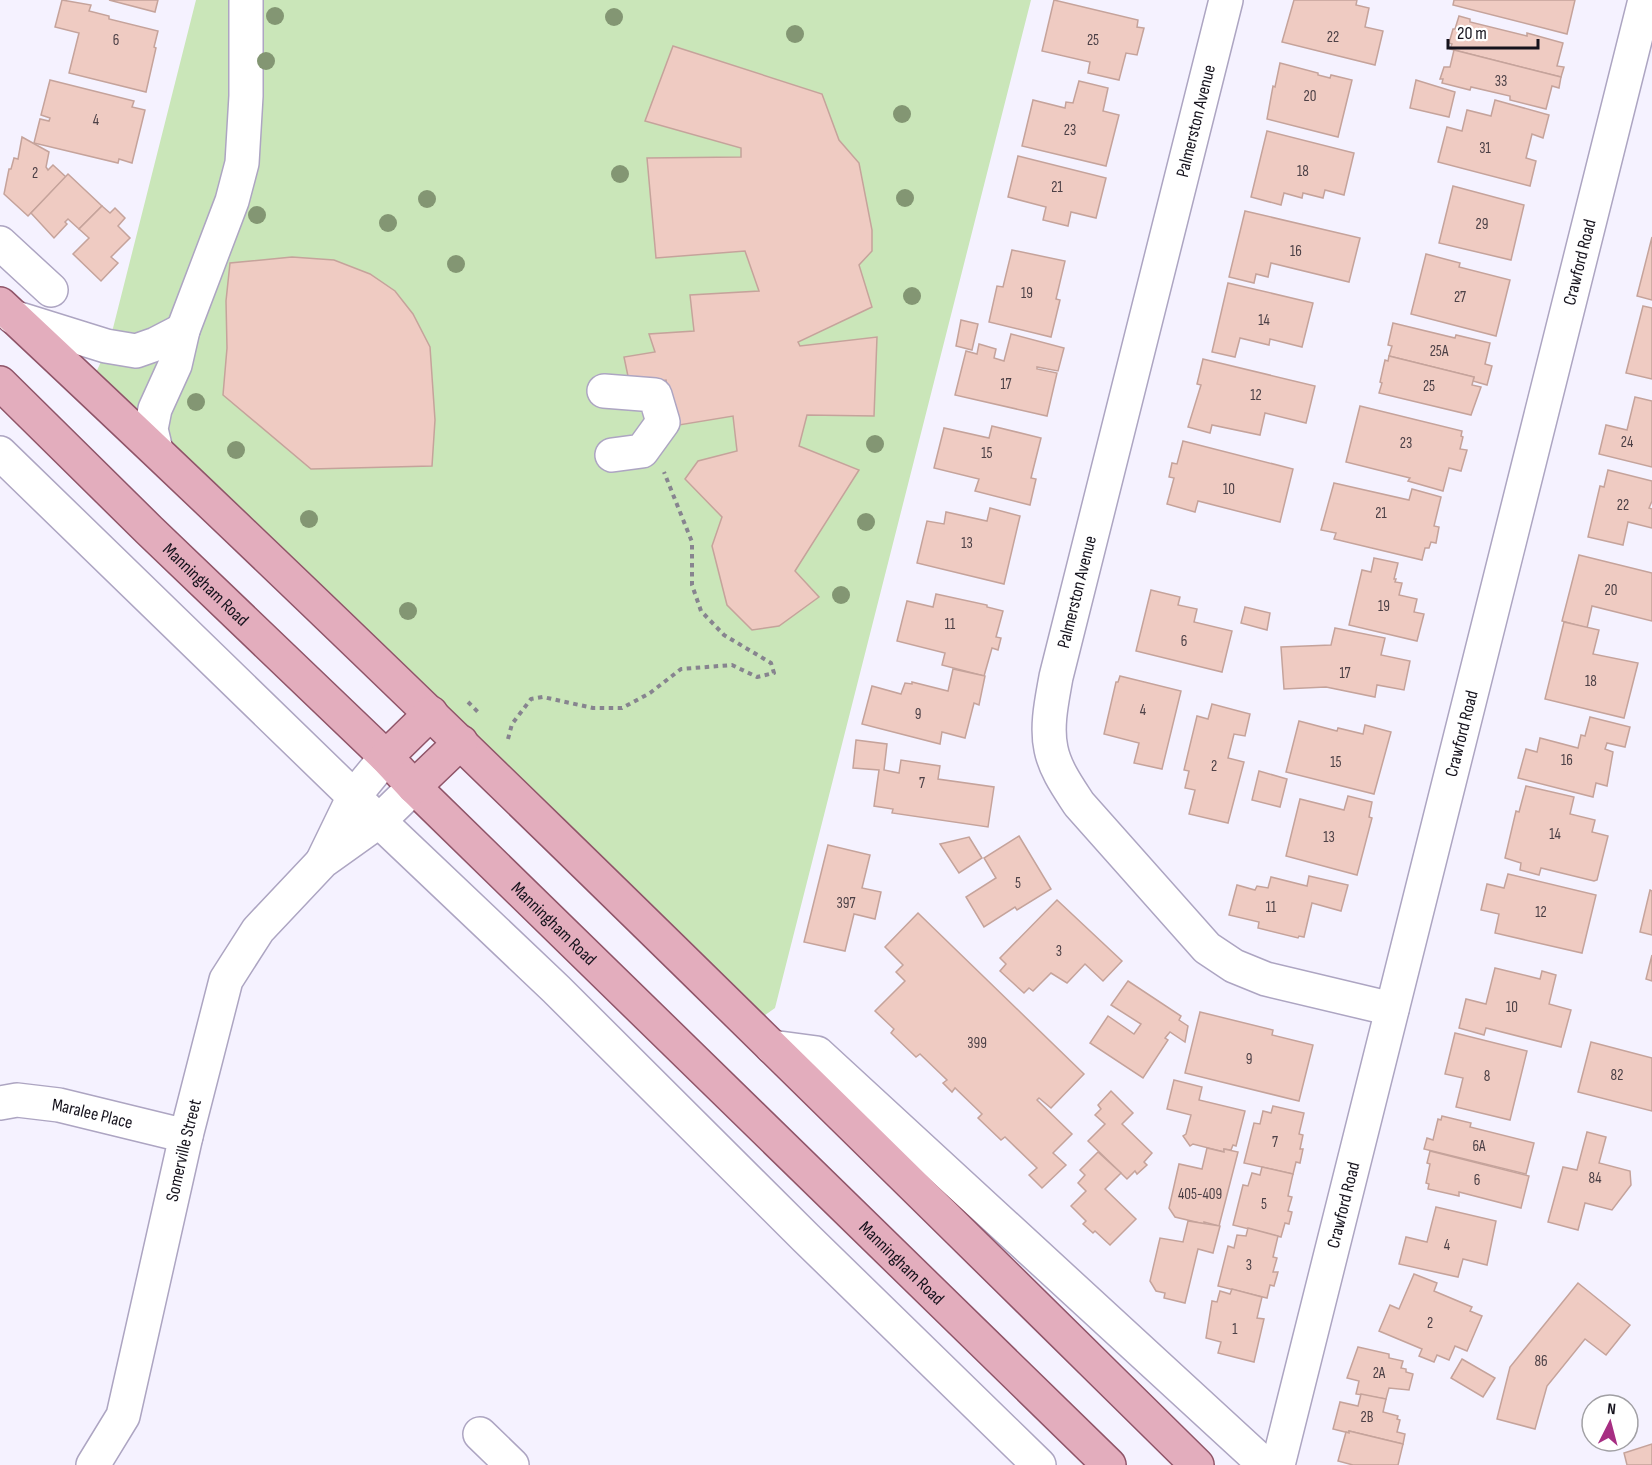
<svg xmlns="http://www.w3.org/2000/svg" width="1652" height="1465" font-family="'Sofia Sans Condensed',sans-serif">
<rect width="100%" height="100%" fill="#f5f2ff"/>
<path fill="#cae6b9" d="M196,0H1031L775,1008L750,1026L89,388L109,344Z"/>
<g fill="#efcbc2" stroke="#c5a39b" stroke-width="1.5">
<path d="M62,0L91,5L89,11L109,16V19L158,31L154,47L156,48L146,92L69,73L79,33L55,27Z"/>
<path d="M109,0H158L155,12Z"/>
<path d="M1054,0L1138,20L1137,27L1144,28L1137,55L1126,53L1119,80L1088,73L1090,62L1042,51Z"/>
<path d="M1294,0H1357L1356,5L1369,8L1365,27L1383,31L1375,65L1282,42Z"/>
<path d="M1454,0H1575L1567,34L1453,5Z"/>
<path d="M1459,16L1470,19V22L1527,36V33L1563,43L1557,66L1564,67L1561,77L1450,49L1452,44L1449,43L1453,29H1455Z"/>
<path d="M673,46L822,94L839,140L859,163L872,230V251L859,265L872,307L798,342L800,346L877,337L874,416L807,415L799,446L859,470L795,571L819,597L779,626L752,630L727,605L712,546L722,517L685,479L698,461L737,451L733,416L673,426L666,380L630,386L624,357L655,352L649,334L694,331L690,295L759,291L745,251L656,258L647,158L741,157V148L645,121Z"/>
<path d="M1454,50L1561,77L1559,88L1552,86L1546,109L1510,100V96L1471,87L1470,90L1442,83L1443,79H1440L1444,67H1450Z"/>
<path d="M1280,63L1318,73V75L1330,78L1331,75L1352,80L1338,137L1267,119L1273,86L1275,87Z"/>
<path d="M50,80L134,101L132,107L145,110L132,163L119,159L118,163L34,143L40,119L49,121L50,118L41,115Z"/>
<path d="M1416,80L1455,92L1449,117L1410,108Z"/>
<path d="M1079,81L1108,88L1103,111L1119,115L1106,166L1022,146L1033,100L1065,108L1066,102L1073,103Z"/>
<path d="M1495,100L1549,115L1543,138L1532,134L1526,158L1536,161L1530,186L1438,162L1447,127L1462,131L1467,110L1491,116Z"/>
<path d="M1267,131L1354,153L1344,195L1325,190L1323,198L1303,193L1302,198L1284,193L1281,205L1251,197Z"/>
<path d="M22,137L49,152L46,167L48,170L53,165L66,177L28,216L4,194L9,169H11L14,158L18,159Z"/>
<path d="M1018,156L1106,178L1096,218L1071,212L1068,226L1043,220L1046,207L1008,197Z"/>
<path d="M68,174L102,206L79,229L68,219L65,222L67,224L54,238L31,213Z"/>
<path d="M1453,186L1524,205L1511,260L1439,243Z"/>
<path d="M102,206L110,213L115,208L125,218L118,226L130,238L111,257L118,263L101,281L73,254L89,238L79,229Z"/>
<path d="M1245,211L1360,238L1349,282L1271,263L1268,277L1256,274L1254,283L1229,277Z"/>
<path d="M1652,237V300L1637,296Z"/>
<path d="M1012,250L1065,261L1056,299L1060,300L1051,337L989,322L997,286L1003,287Z"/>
<path d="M1426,254L1460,263L1459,267L1510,280L1496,336L1411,314Z"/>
<path d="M292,257L334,260L370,274L395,291L413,314L430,347L435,420L432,466L311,469L223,395L227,348L226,301L230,263Z"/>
<path d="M1228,283L1313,303L1302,347L1270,339L1269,345L1240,338L1235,357L1212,352Z"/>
<path d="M1643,306L1652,308V379L1626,373Z"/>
<path d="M961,320L978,324L972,350L956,346Z"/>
<path d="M1393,323L1455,338L1456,335L1490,343L1485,364L1492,366L1487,385L1473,381L1474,377L1389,356L1392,346L1388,345Z"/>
<path d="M1011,334L1064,348L1058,371L1037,367V369L1057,373L1047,416L955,395L966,351L977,354L979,344L996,349L994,358L1004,361Z"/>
<path d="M1389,356L1474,377L1472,385L1481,387L1471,415L1379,393L1382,383L1380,382L1385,360L1388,361Z"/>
<path d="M1203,359L1315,386L1306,423L1265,413L1260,435L1212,425L1210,433L1188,427L1201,385L1197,384Z"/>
<path d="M1635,397L1652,401V467L1599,454L1606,425L1627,430Z"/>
<path d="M1360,406L1462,431L1461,436L1463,437L1460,449L1467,450L1461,471L1449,468L1443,491L1408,481L1410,478L1346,462Z"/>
<path d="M992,426L1041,438L1031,478L1036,479L1030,505L975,491L979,479L934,468L944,428L989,438Z"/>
<path d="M1183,441L1293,469L1280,522L1198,501L1195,512L1167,504L1174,478L1169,477L1172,463L1177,464Z"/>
<path d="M1608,470L1652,481V501L1649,508L1652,509V528L1628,522L1623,545L1588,537L1600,486L1604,487Z"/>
<path d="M1334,483L1409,500L1412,489L1441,497L1434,526L1439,527L1436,543L1431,542L1429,548H1425L1422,560L1334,539L1336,533L1321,530Z"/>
<path d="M990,508L1020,516L1004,584L917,563L927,521L944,524L946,512L987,521Z"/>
<path d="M1579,555L1652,573V621L1592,606L1587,628L1562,621Z"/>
<path d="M1374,558L1398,563L1394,579H1396L1395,582L1402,583L1399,595L1417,599L1414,612L1424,614L1417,641L1349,625L1362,570L1371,572Z"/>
<path d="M1151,590L1180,597L1178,605L1197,609L1194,622L1232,631L1222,672L1136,651Z"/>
<path d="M936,594L987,605V607L1003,611L996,637L1001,638L998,650L992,648L984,676L942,665L945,653L897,641L907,601L933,607Z"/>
<path d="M1245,607L1270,613L1267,630L1241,623Z"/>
<path d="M1564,622L1599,630L1593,654L1638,663L1624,718L1545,699Z"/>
<path d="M1335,628L1385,638L1381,655L1410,661L1404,690L1377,685L1375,697L1326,687L1284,689L1281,647L1331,645Z"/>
<path d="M953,669L985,676L979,705L974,703L965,738L942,732L940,744L862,724L872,686L901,694L905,683L912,684V682L948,691Z"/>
<path d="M1120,676L1181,691L1162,769L1134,763L1139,743L1104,734L1116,682H1118Z"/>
<path d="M1212,704L1250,714L1245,736L1234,734L1228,758L1244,762L1228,823L1189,814L1195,790L1185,788L1189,771L1184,770L1197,716L1208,719Z"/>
<path d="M1590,717L1630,727L1625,747L1607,743L1605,749L1613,752L1607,786L1596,783L1593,797L1518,778L1526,749L1537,752L1540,738L1578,748L1581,735L1585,736Z"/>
<path d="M1299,721L1337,731L1338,728L1363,734L1365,725L1391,732L1374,794L1286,772Z"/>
<path d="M856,740L887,744L884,770L899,773L901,760L940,766L938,779L994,787L988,827L892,813L893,809L874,806L879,770L853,768Z"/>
<path d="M1259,771L1287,779L1280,807L1252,800Z"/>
<path d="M1526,786L1574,797L1570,814L1595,820L1592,832L1608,836L1597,880L1594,881L1541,868L1539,875L1520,870L1521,863L1505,858L1516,811L1519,812Z"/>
<path d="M1348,796L1372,802L1369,817L1372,818L1357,875L1286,856L1300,799L1344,810Z"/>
<path d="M1019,836L1051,889L1017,910L1015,907L984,927L966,897L996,878L984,858Z"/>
<path d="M969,837L982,858L959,873L940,844Z"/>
<path d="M828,845L870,855L862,888L881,892L875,919L854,914L845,951L804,942Z"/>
<path d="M1508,874L1596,895L1582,953L1495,933L1499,914L1481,910L1487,884L1504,888Z"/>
<path d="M1309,876L1348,885L1341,911L1312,903L1304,937L1299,936L1298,938L1258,928L1259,922L1229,915L1237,885L1255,890L1257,886L1268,888L1271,877L1307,886Z"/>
<path d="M1650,890L1652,891V935L1640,932Z"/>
<path d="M1057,900L1122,961L1103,981L1085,964L1067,983L1051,973L1033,991L1029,988L1024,993L1000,971L1006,964L1000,958Z"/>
<path d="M918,913L1084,1074L1051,1108L1039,1098L1037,1100L1072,1134L1053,1153L1066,1165L1042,1188L1029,1175L1037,1168L1005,1137L1001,1140L978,1118L982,1114L955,1088L952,1092L943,1083L947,1080L920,1054L916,1057L891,1033L894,1029L875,1011L905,981L896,972L903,965L885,947Z"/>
<path d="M1652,955V981L1646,979Z"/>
<path d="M1495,968L1540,979L1542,971L1556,975L1549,1004L1571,1010L1561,1047L1486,1028L1484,1035L1459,1028L1466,999L1486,1004Z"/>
<path d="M1128,981L1181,1016L1179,1020L1188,1026L1185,1042L1170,1032L1165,1038L1168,1040L1143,1078L1090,1043L1108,1016L1134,1034L1141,1024L1111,1005Z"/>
<path d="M1200,1012L1273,1030L1272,1035L1313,1045L1299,1101L1185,1073Z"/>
<path d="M1455,1033L1527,1051L1510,1120L1456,1107L1463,1078L1445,1074Z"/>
<path d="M1591,1042L1652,1058V1111L1578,1092Z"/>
<path d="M1174,1080L1202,1087L1199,1100L1245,1111L1236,1146L1233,1145L1231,1150L1224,1149V1152L1193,1144L1190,1146L1183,1136L1186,1134L1191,1115L1167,1109Z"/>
<path d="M1111,1091L1133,1113L1122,1124L1152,1153L1144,1162L1147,1165L1137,1174L1135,1171L1127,1179L1088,1141L1105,1124L1095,1115L1101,1109L1098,1105Z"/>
<path d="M1273,1106L1304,1113L1299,1134L1303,1135L1300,1149H1303L1300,1163L1296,1162L1293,1174L1244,1163L1254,1123L1260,1124L1263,1111L1271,1113Z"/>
<path d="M1442,1116L1471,1123L1470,1127L1534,1143L1526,1174L1424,1149L1427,1138L1433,1140L1438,1119L1441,1120Z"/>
<path d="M1587,1132L1606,1137L1599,1163L1630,1171L1631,1185L1612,1210L1585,1203L1578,1230L1548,1222L1563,1167L1577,1170Z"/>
<path d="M1207,1148L1224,1152V1149L1238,1152L1219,1226L1204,1222V1224L1175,1217L1169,1208L1179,1164L1202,1169Z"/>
<path d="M1430,1151L1529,1176L1521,1208L1459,1192V1196L1428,1189L1429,1184L1426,1183L1430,1164L1427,1163Z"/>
<path d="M1098,1152L1121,1173L1105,1189L1136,1219L1110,1245L1095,1231L1093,1233L1083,1224L1086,1221L1071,1206L1086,1191L1078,1183L1085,1175L1080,1170Z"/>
<path d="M1262,1167L1293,1174L1288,1196L1292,1197L1288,1211L1292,1212L1289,1224L1285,1223L1281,1237L1233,1225L1243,1185L1248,1186L1252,1173L1260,1175Z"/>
<path d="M1436,1207L1496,1221L1487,1265L1463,1259L1458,1277L1399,1264L1406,1237L1427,1242Z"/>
<path d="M1188,1221L1220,1226L1213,1253L1198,1249L1185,1303L1164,1298L1165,1293L1156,1291L1150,1281L1160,1238L1183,1242Z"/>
<path d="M1248,1228L1278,1236L1273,1257L1277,1258L1273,1272H1278L1274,1286L1270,1285L1267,1298L1218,1286L1228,1246L1234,1248L1237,1235L1246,1236Z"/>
<path d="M1414,1274L1437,1283L1434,1291L1472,1307L1470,1311L1482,1316L1467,1351L1455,1346L1449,1360L1437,1355L1434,1362L1419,1356L1422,1349L1379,1331L1390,1305L1399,1309Z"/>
<path d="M1578,1283L1630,1325L1606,1355L1585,1339L1547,1386L1535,1429L1497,1419L1510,1367Z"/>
<path d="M1232,1289L1262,1297L1257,1318L1264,1319L1254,1362L1218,1353L1221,1342L1206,1338L1212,1301L1217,1302L1220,1291L1230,1294Z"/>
<path d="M1358,1347L1389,1354V1358L1403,1361L1401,1368L1406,1369V1372L1413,1374L1409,1390L1389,1388L1386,1399L1356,1394L1359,1381L1347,1378Z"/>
<path d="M1462,1359L1495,1378L1483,1397L1451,1378Z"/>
<path d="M1361,1394L1386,1399L1383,1412L1398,1416L1397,1419L1400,1420L1397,1432L1405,1434L1403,1444L1349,1431V1433L1333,1429L1340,1402L1358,1406Z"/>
<path d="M1349,1431L1403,1444L1398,1465H1353L1338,1461L1346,1432L1349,1433Z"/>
<path d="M1652,1444V1465H1627L1624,1453Z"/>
</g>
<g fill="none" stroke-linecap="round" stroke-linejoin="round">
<g stroke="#ada5c2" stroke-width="36">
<g id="minor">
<path d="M1226,0L1056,677C1052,700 1046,726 1051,749C1055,769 1068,787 1079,804L1207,948L1234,966L1266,979L1392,1009"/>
<path d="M0,243L51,290"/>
<path d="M13,317L106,346L136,351L156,344L183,330"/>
<path d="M604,391L655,395L663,422L642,451L612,455"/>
<path d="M156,450L151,429L155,409L175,365L183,330L232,201L242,163L246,96V0"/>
<path d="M0,453L379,821L556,989L806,1238L1039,1465"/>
<path d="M323,860L354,796L386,757"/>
<path d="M772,1047L817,1053L1265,1465"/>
<path id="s1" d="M0,1103L17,1100L59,1105L186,1136"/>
<path d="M480,1434L512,1465"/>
<path id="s2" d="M93,1465L123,1416L186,1136L226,980L258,930L323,861L379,821L414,787"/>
<path id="s3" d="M1278,1465L1645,0"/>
</g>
</g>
<g stroke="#8f5468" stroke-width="36">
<g id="major">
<path d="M0,304C406,684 801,1075 1197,1465"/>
<path id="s4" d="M0,383L149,530L386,757L414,787L1109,1465"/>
<path d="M386,757L431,713"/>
<path d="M414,787L461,742"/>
</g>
</g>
<g stroke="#87848f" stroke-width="4" stroke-dasharray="4.5 4.5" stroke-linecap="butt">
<path d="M468,702L479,713"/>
<path d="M508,739L512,724L531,699L543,697L593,708H622L650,693L681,669L732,665L757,677L774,673L771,663L724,635L701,611L692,585V542L664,472"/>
</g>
<use href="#minor" stroke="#fff" stroke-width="33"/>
<use href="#major" stroke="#e3adbd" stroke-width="33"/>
</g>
<g fill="#839673">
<circle cx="275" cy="16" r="9"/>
<circle cx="614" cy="17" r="9"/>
<circle cx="795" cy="34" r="9"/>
<circle cx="266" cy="61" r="9"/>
<circle cx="902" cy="114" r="9"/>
<circle cx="620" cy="174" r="9"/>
<circle cx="905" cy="198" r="9"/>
<circle cx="427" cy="199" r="9"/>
<circle cx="257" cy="215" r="9"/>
<circle cx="388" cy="223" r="9"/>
<circle cx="456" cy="264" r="9"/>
<circle cx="912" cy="296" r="9"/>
<circle cx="196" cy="402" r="9"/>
<circle cx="875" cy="444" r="9"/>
<circle cx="236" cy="450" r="9"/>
<circle cx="309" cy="519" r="9"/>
<circle cx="866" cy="522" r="9"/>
<circle cx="841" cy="595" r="9"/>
<circle cx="408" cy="611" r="9"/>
</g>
<g text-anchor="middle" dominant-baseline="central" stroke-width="5" stroke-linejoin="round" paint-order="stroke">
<g font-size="15" fill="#4c4046">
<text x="1333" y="37">22</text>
<text x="116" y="40">6</text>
<text x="1093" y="40">25</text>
<text x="1501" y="81">33</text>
<text x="1310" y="96">20</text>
<text x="96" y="120">4</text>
<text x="1070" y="130">23</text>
<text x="1485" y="148">31</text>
<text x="1303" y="171">18</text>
<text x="35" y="173">2</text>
<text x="1057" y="187">21</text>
<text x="1482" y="224">29</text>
<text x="1296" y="251">16</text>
<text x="1027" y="293">19</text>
<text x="1460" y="297">27</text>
<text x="1264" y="320">14</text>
<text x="1439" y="351">25A</text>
<text x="1006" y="384">17</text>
<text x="1429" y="386">25</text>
<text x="1256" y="395">12</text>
<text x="1627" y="442">24</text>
<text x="1406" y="443">23</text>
<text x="987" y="453">15</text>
<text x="1229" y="489">10</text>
<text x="1623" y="505">22</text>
<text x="1381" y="513">21</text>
<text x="967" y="543">13</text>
<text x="1611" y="590">20</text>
<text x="1384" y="606">19</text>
<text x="950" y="624">11</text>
<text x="1184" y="641">6</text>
<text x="1345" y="673">17</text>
<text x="1591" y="681">18</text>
<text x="1143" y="710">4</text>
<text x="918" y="714">9</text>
<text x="1567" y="760">16</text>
<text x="1336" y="762">15</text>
<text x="1214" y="766">2</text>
<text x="922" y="783">7</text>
<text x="1555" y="834">14</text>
<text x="1329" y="837">13</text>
<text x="1018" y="883">5</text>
<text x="846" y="903">397</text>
<text x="1271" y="907">11</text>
<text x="1541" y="912">12</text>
<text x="1059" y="951">3</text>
<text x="1512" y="1007">10</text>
<text x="977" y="1043">399</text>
<text x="1249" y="1059">9</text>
<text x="1617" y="1075">82</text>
<text x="1487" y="1076">8</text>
<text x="1275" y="1142">7</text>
<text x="1479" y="1146">6A</text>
<text x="1595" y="1178">84</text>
<text x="1477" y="1180">6</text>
<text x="1200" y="1194">405-409</text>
<text x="1264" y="1204">5</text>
<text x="1447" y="1245">4</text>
<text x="1249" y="1265">3</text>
<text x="1430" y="1323">2</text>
<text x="1235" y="1329">1</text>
<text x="1541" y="1361">86</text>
<text x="1379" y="1373">2A</text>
<text x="1367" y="1417">2B</text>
</g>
<g font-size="18" fill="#15121c" stroke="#fff">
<text transform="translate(1196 121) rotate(-76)">Palmerston Avenue</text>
<text stroke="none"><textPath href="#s3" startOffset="1240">Crawford Road</textPath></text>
<text stroke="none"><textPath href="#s4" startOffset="288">Manningham Road</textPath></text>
<text transform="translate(1077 592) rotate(-76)">Palmerston Avenue</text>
<text stroke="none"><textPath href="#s3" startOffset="754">Crawford Road</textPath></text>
<text stroke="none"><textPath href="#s4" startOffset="774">Manningham Road</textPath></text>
<text stroke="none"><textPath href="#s1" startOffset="94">Maralee Place</textPath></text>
<text stroke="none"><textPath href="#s2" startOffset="330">Somerville Street</textPath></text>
<text stroke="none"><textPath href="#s3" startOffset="268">Crawford Road</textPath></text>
<text stroke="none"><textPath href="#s4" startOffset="1260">Manningham Road</textPath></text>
</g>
</g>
<g transform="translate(1610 1423) rotate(6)"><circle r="28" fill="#ffffff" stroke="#a1a0a4" stroke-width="1.5"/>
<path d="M0-4.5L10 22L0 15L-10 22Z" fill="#a72e83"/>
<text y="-9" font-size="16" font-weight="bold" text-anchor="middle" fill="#15121c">N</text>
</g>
<path d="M1448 39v9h90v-9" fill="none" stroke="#15121c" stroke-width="3"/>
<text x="1457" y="39" font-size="18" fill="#15121c" stroke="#ffffff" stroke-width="4.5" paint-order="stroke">20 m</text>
</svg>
